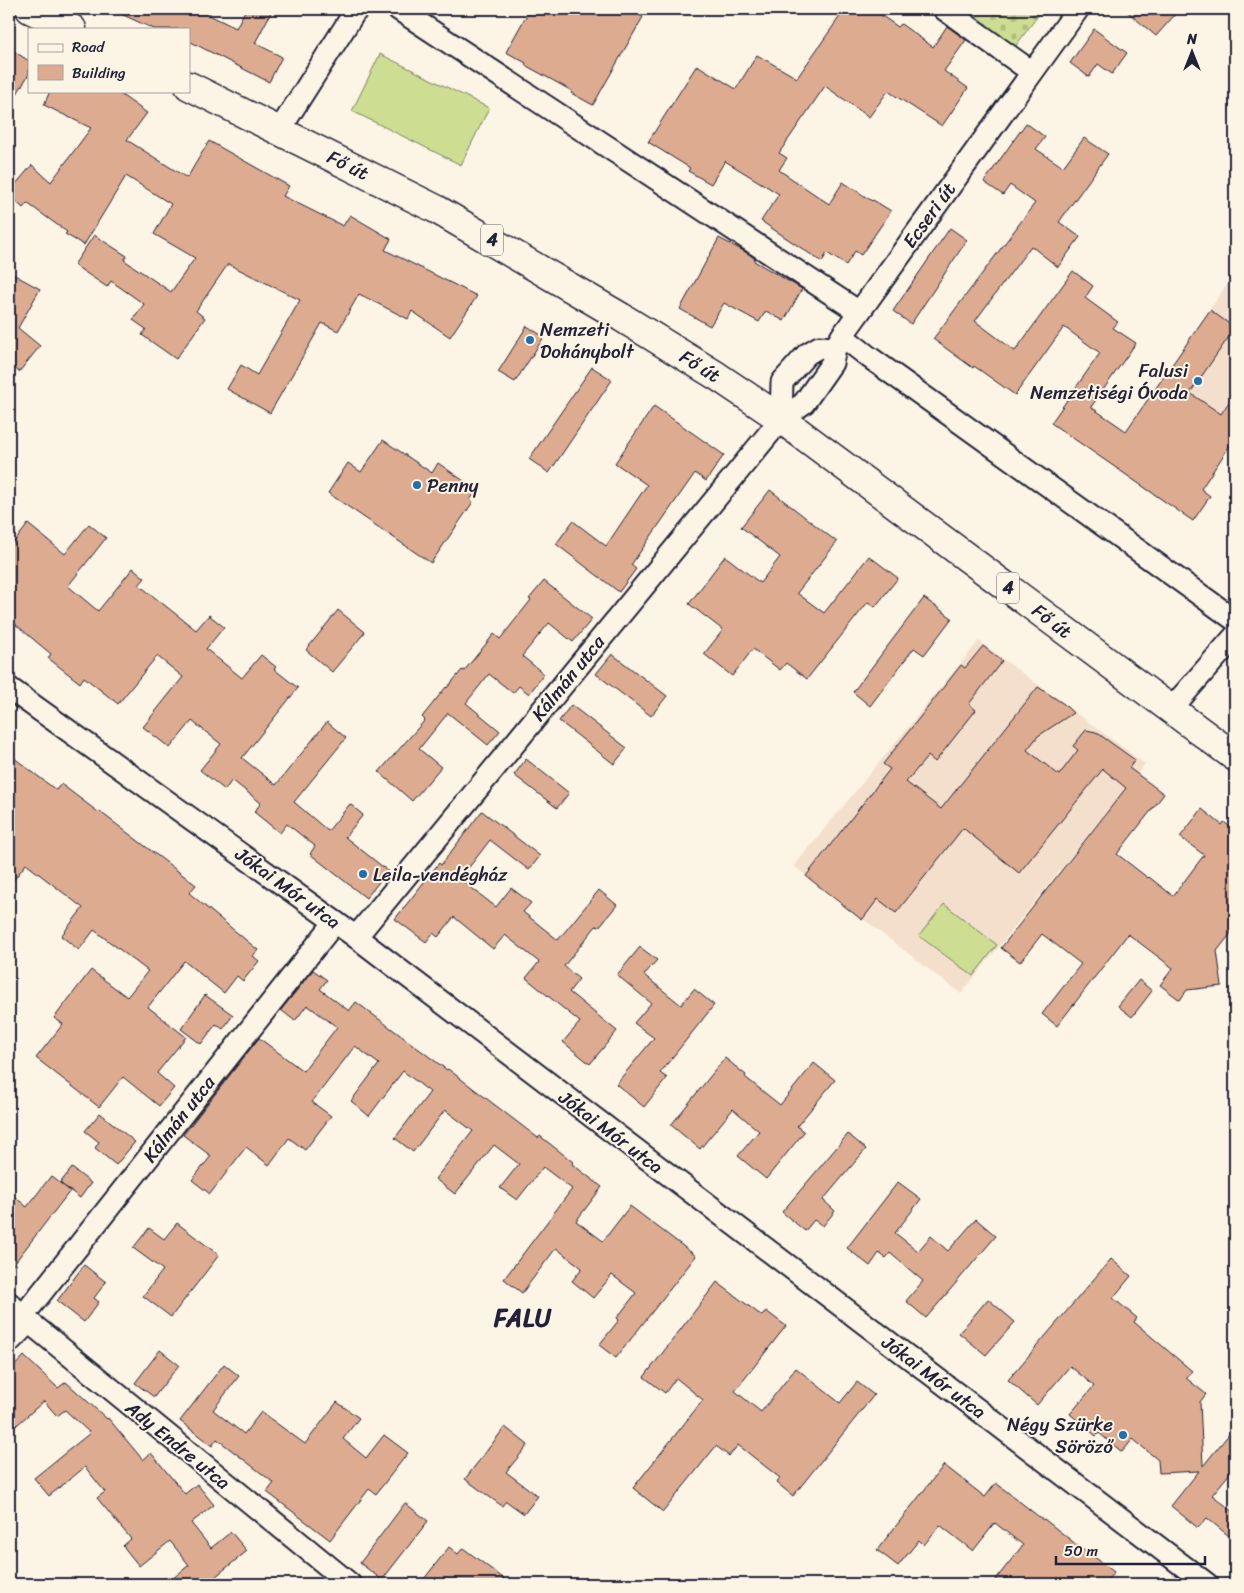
<svg xmlns="http://www.w3.org/2000/svg" width="1244" height="1593" font-family="Sriracha,sans-serif">
<defs>
<pattern id="cemetery-stones" width="16" height="16" patternUnits="userSpaceOnUse" patternTransform="scale(1.25)"><rect width="16" height="16" fill="#cddd91"/><path d="M2 7V4a2 2 0 0 1 4 0v3zM10 15v-3a2 2 0 0 1 4 0v3z" fill="#b0bd7e"/></pattern>
</defs>
<rect width="100%" height="100%" fill="#fcf5e5"/>
<filter id="ink" filterUnits="userSpaceOnUse"><feTurbulence type="fractalNoise" baseFrequency=".02" numOctaves="2"/><feDisplacementMap in="SourceGraphic" scale="10" xChannelSelector="R" yChannelSelector="G"/><feConvolveMatrix kernelMatrix="1 2 1 2 8 2 1 2 1" color-interpolation-filters="sRGB"/></filter>
<g filter="url(#ink)">
<g fill="#f3dfcc">
<path d="M1235,273V393L1163,500L1107,460Z"/>
<path d="M979,641L1145,764L961,994L794,866Z"/>
</g>
<path fill="url(#cemetery-stones)" stroke="#788066" d="M959,9H1043L1014,48Z"/>
<g fill="#cddd91" stroke="#788066">
<path d="M380,54L489,108L461,165L352,111Z"/>
<path d="M944,904L997,945L973,976L919,936Z"/>
</g>
<g fill="#ddab90" stroke="#22223b">
<path d="M110,9H212L209,15L236,28L246,9H273L255,43L282,57L269,82L189,41V29H154Z"/>
<path d="M530,9H628L643,17L593,105L571,93L572,91L525,65L526,63L506,52Z"/>
<path d="M845,9H872L898,27L901,24L933,47L947,26L966,40L944,71L968,88L942,126L888,91L869,117L825,86L779,153L787,158L779,170L829,204L843,182L872,201L873,200L891,211L861,255L855,251L846,265L827,253L822,262L761,221L779,194L725,161L711,184L688,171L690,168L648,142L697,65L736,89L757,55L797,78Z"/>
<path d="M1124,9H1180L1156,36Z"/>
<path d="M1094,29L1127,53L1112,74L1098,64L1089,77L1070,63Z"/>
<path d="M9,48L29,61V74L9,107Z"/>
<path d="M50,91H116L147,113L127,140L187,178L209,141L289,186L283,196L343,226L350,215L391,239L385,250L477,296L450,337L412,311L408,319L359,294L338,331L322,323L270,413L227,389L241,365L257,375L300,300L228,264L196,311L205,318L176,359L142,335L146,329L133,320L144,304L111,281L107,287L74,265L94,235L127,256L124,260L171,292L195,258L154,234L171,204L126,176L84,245L65,234L67,232L27,203L23,208L9,195V192L32,165L51,182L91,128L44,105Z"/>
<path d="M1026,123L1045,137L1036,149L1063,167L1084,138L1108,154L1059,222L1080,237L1058,267L1031,246L975,321L1015,351L1073,271L1093,286L1085,298L1118,322L1113,328L1136,343L1091,407L1126,431L1210,310L1235,328L1190,393L1221,414L1235,393V438L1201,489L1210,496L1193,521L1051,423L1100,353L1064,327L1015,395L974,366L973,368L933,339L1035,203L1010,185L1003,195L984,182Z"/>
<path d="M950,228L967,240L911,324L893,311Z"/>
<path d="M719,238L749,254L755,259L754,261L802,289L784,321L766,311L759,322L724,303L710,326L680,309Z"/>
<path d="M9,272L40,289L18,328L40,346L19,372L9,363Z"/>
<path d="M527,326L544,337L515,382L498,372Z"/>
<path d="M592,367L612,380L549,473L529,459Z"/>
<path d="M654,406L724,455L706,481L695,473L631,565L636,569L619,592L556,544L573,521L606,546L647,485L615,463Z"/>
<path d="M383,440L432,473L438,463L477,490L470,500L473,502L431,563L328,493L348,463L361,472Z"/>
<path d="M770,490L837,542L797,593L824,613L869,556L898,578L875,607L868,602L807,679L786,663L780,670L753,649L732,676L704,654L723,630L689,604L725,556L760,583L780,557L741,527Z"/>
<path d="M28,524L65,554L89,524L106,538L68,586L98,611L133,568L145,578L139,585L196,630L209,615L224,627L206,649L242,678L261,655L276,667L274,669L298,688L242,758L276,785L327,722L346,738L294,802L328,831L350,804L363,815L345,837L388,871L366,898L310,854L315,846L287,824L280,833L254,812L261,803L232,780L225,790L200,770L221,744L192,721L170,748L143,727L183,677L157,656L118,704L84,677L80,683L48,658L51,654L9,619V549Z"/>
<path d="M544,581L592,619L573,642L549,623L522,656L544,674L529,694L519,686L513,693L489,674L466,703L500,731L488,745L448,713L419,749L441,767L412,801L379,772L425,720L422,717L446,687L447,688L462,670L464,671L494,634L500,639L531,600L529,599Z"/>
<path d="M924,598L952,618L924,655L914,648L870,706L853,692Z"/>
<path d="M338,610L365,632L332,672L306,650Z"/>
<path d="M983,646L1002,661L969,704L976,710L935,762L928,756L906,782L941,809L1038,687L1064,704L1073,713L1038,736L1027,750L1059,775L1078,750L1073,746L1086,730L1096,732L1135,760L1129,768L1164,794L1117,854L1148,878L1149,877L1173,896L1204,855L1180,837L1202,809L1222,825L1224,822L1235,831V928L1217,951L1222,986L1187,990L1180,1000L1160,985L1173,968L1128,934L1057,1026L1042,1014L1081,964L1042,934L1020,962L1001,948L1126,788L1103,769L1019,873L963,828L896,913L878,899L862,920L806,876L890,769L883,764L961,665L965,668Z"/>
<path d="M612,654L667,696L651,716L596,674Z"/>
<path d="M571,705L627,748L614,764L559,721Z"/>
<path d="M9,754L56,790L61,784L98,812L99,811L196,885L189,893L258,950L253,956L259,961L243,981L237,976L224,993L184,961L148,1007L186,1037L157,1073L174,1088L159,1106L123,1077L99,1107L36,1058L63,1024L54,1018L91,970L127,997L148,971L94,930L79,950L61,936L83,908L26,864L9,886Z"/>
<path d="M526,759L569,793L557,808L514,775Z"/>
<path d="M482,811L540,856L529,870L490,840L460,879L496,907L511,888L531,903L523,912L558,940L599,890L617,905L599,927L596,926L564,966L579,979L569,992L617,1031L590,1064L563,1042L580,1022L526,978L539,962L505,935L493,949L454,917L438,937L433,933L426,942L395,919L439,863L441,865Z"/>
<path d="M640,947L657,960L644,975L681,1005L694,989L714,1005L660,1073L667,1078L644,1107L616,1084L654,1038L634,1023L651,1003L617,975Z"/>
<path d="M313,970L327,980L320,989L349,1011L356,1002L447,1070L448,1069L538,1138L540,1136L573,1162L572,1164L602,1187L576,1221L603,1241L630,1206L696,1256L616,1358L599,1345L619,1320L617,1318L636,1293L612,1275L593,1298L572,1281L582,1268L556,1248L522,1293L504,1279L572,1189L543,1167L517,1200L500,1188L519,1164L494,1145L455,1194L435,1179L473,1131L445,1110L413,1152L395,1138L430,1092L403,1071L369,1116L351,1101L379,1064L355,1046L312,1102L331,1116L305,1150L289,1138L269,1165L246,1147L210,1194L192,1180L211,1156L183,1135L259,1038L303,1071L337,1027L307,1005L295,1021L281,1010Z"/>
<path d="M1139,980L1152,991L1132,1017L1118,1006Z"/>
<path d="M205,995L233,1015L223,1029L216,1024L201,1044L181,1029Z"/>
<path d="M725,1058L746,1075L745,1077L780,1105L814,1063L835,1080L797,1126L804,1132L766,1179L738,1156L759,1131L733,1109L700,1149L671,1125Z"/>
<path d="M100,1113L135,1142L116,1165L95,1148L99,1142L85,1131Z"/>
<path d="M848,1134L866,1149L823,1200L835,1211L823,1226L814,1220L805,1231L782,1212Z"/>
<path d="M72,1168L91,1183L80,1198L60,1183Z"/>
<path d="M51,1176L70,1191L9,1270V1192L27,1207Z"/>
<path d="M898,1182L921,1199L895,1233L918,1251L931,1236L948,1251L976,1219L996,1236L926,1318L906,1301L923,1281L890,1253L886,1258L879,1253L870,1266L847,1248Z"/>
<path d="M177,1223L219,1255L171,1317L143,1296L163,1270L133,1248L149,1228L164,1239Z"/>
<path d="M1111,1259L1131,1276L1113,1298L1137,1318L1134,1322L1192,1371L1186,1378L1206,1394L1200,1402L1203,1466L1235,1427V1467L1212,1495L1235,1513V1541L1207,1518L1198,1528L1171,1506L1199,1471L1159,1473L1158,1460L1133,1439L1122,1452L1099,1433L1096,1436L1070,1414L1094,1386L1070,1366L1037,1405L1008,1380Z"/>
<path d="M84,1265L106,1282L94,1298L99,1302L84,1322L57,1301Z"/>
<path d="M717,1282L762,1316L766,1311L786,1326L735,1391L761,1412L796,1368L840,1403L857,1382L874,1395L793,1496L777,1483L780,1478L738,1445L729,1456L716,1446L663,1512L633,1488L703,1400L676,1378L665,1393L644,1377Z"/>
<path d="M988,1299L1015,1322L986,1355L959,1333Z"/>
<path d="M160,1350L179,1365L154,1397L135,1383Z"/>
<path d="M24,1356L58,1388L66,1382L107,1419L108,1418L143,1460L151,1453L185,1494L197,1484L214,1505L191,1523L211,1548L231,1532L247,1551L215,1577L221,1584H166L189,1565L170,1541L139,1566L123,1546L131,1539L97,1498L105,1492L85,1467L49,1496L34,1478L90,1433L65,1410L57,1416L44,1401L9,1432V1372Z"/>
<path d="M224,1364L239,1376L213,1410L244,1434L261,1412L305,1444L337,1402L359,1418L343,1439L366,1458L384,1435L408,1453L376,1494L369,1489L330,1540L267,1492L274,1483L217,1439L212,1446L180,1421Z"/>
<path d="M505,1427L528,1445L506,1472L538,1496L524,1514L506,1501L502,1506L465,1479Z"/>
<path d="M944,1465L985,1497L996,1483L1043,1520L1044,1519L1087,1553L1088,1552L1114,1572L1104,1584H992L1023,1545L995,1523L973,1551L940,1525L924,1545L919,1540L898,1566L877,1550Z"/>
<path d="M405,1503L428,1521L382,1580L360,1563Z"/>
<path d="M449,1547L458,1554L463,1548L511,1584H420Z"/>
</g>
<g fill="none" stroke-linecap="round" stroke-linejoin="round">
<g stroke="#22223b" stroke-width="25">
<g id="minor">
<path d="M398,9L859,312"/>
<path d="M944,9L1032,72"/>
<path d="M279,131L354,13L358,9"/>
<path d="M842,336L869,357L1235,620"/>
<path d="M781,419L782,382L807,354L819,347L835,348"/>
<path d="M9,688L356,937L1207,1584"/>
<path d="M1171,709L1235,636"/>
<path d="M356,937L781,419L804,403L832,363L835,348L842,336L1078,9"/>
<path d="M9,1303L29,1322L350,1584"/>
<path d="M23,1316L335,922"/>
<path d="M9,1342L29,1322"/>
</g>
</g>
<g stroke="#22223b" stroke-width="31">
<g id="primary">
<path d="M30,9L72,29"/>
<path d="M189,86L436,209L621,317L717,376L781,419L1235,757"/>
</g>
</g>
<use href="#minor" stroke="#fcf5e5" stroke-width="21"/>
<use href="#primary" stroke="#fcf5e5" stroke-width="28"/>
</g>
</g>
<g fill="#1f6fb2" stroke="#fcf5e5" stroke-width="2">
<circle cx="530" cy="340" r="5"/>
<circle cx="1198" cy="381" r="5"/>
<circle cx="417" cy="485" r="5"/>
<circle cx="363" cy="874" r="5"/>
<circle cx="1123" cy="1435" r="5"/>
</g>
<g text-anchor="middle" dominant-baseline="central" stroke-width="4" stroke-linejoin="round" paint-order="stroke">
<g fill="#fcf5e5" stroke="#63616e" stroke-width="1">
<rect x="481" y="224.5" width="22" height="31" rx="4"/>
<rect x="997" y="572.5" width="22" height="31" rx="4"/>
</g>
<g font-size="18" font-weight="bold" fill="#22223b">
<text x="492" y="240">4</text>
<text x="1008" y="588">4</text>
</g>
<g font-size="19" fill="#22223b" stroke="#fcf5e5">
<text transform="translate(348 165) rotate(26)">Fő út</text>
<text transform="translate(929 215) rotate(-54)">Ecseri út</text>
<text transform="translate(700 366) rotate(32)">Fő út</text>
<text transform="translate(1052 621) rotate(37)">Fő út</text>
<text transform="translate(568 678) rotate(-51)">Kálmán utca</text>
<text transform="translate(288 888) rotate(36)">Jókai Mór utca</text>
<text transform="translate(179 1119) rotate(-52)">Kálmán utca</text>
<text transform="translate(611 1132) rotate(37)">Jókai Mór utca</text>
<text transform="translate(934 1377) rotate(37)">Jókai Mór utca</text>
<text transform="translate(178 1445) rotate(39)">Ady Endre utca</text>
</g>
<g font-size="19" fill="#22223b" stroke="#fcf5e5" text-anchor="start">
<text x="540" y="329">Nemzeti<tspan x="540" dy="22">Dohánybolt</tspan></text>
<text x="1188" y="370" text-anchor="end">Falusi<tspan x="1188" dy="22">Nemzetiségi Óvoda</tspan></text>
<text x="427" y="485">Penny</text>
<text x="373" y="874">Leila-vendégház</text>
<text x="1113" y="1424" text-anchor="end">Négy Szürke<tspan x="1113" dy="22">Söröző</tspan></text>
</g>
<g font-size="24" font-weight="bold" letter-spacing="1" fill="#22223b" stroke="#fcf5e5">
<text x="523" y="1318">FALU</text>
</g>
</g>
<rect width="1244" height="1593" fill="none" stroke="#fcf5e5" stroke-width="30"/>
<rect x="15" y="15" width="1214" height="1563" fill="none" stroke="#22223b" stroke-width="2" filter="url(#ink)"/>
<rect x="28" y="28" width="162" height="65" fill="#fcf5e5" stroke="#a5a1a1"/>
<rect x="38" y="44" width="25" height="8" fill="#fcf5e5" stroke="#a5a1a1"/>
<text x="72" y="52" font-size="15" fill="#22223b">Road</text>
<rect x="38" y="65" width="25" height="15" fill="#ddab90" stroke="#a5a1a1"/>
<text x="72" y="78" font-size="15" fill="#22223b">Building</text>
<g transform="translate(1192 52)" stroke="#fcf5e5" stroke-width="4" paint-order="stroke">
<path d="M0-4L9 19L0 12L-9 19Z" fill="#22223b"/>
<text y="-8" font-size="14" font-weight="bold" text-anchor="middle" fill="#22223b">N</text>
</g>
<path d="M1056 1556v8h149v-8" fill="none" stroke="#22223b" stroke-width="2.5"/>
<text x="1064" y="1556" font-size="15" fill="#22223b" stroke="#fcf5e5" stroke-width="4" paint-order="stroke">50 m</text>
</svg>
